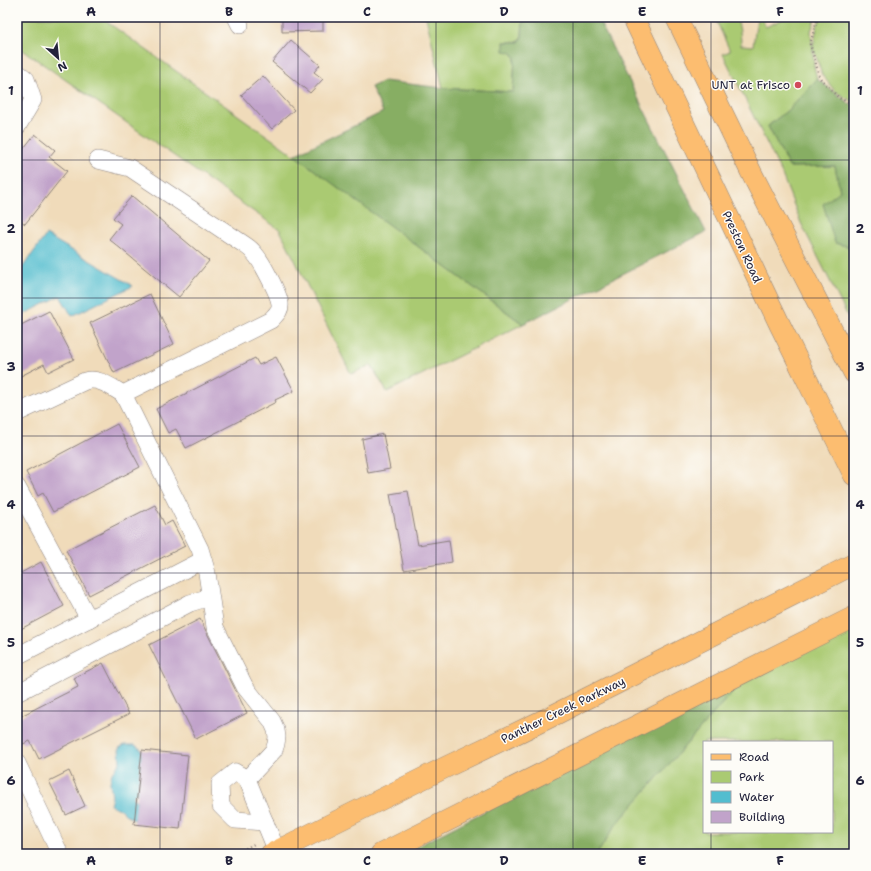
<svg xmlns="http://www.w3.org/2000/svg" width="871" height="871" font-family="'Shantell Sans',sans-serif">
<rect width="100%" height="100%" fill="#fdfcf7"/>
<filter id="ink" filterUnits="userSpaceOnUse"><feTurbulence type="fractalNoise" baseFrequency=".025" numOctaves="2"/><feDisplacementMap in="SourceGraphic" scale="8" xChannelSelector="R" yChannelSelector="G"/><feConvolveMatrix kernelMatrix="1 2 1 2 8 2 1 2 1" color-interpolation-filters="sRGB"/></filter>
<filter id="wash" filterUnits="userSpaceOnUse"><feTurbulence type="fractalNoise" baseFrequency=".012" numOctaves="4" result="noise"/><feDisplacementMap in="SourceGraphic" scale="16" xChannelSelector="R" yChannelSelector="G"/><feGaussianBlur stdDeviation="0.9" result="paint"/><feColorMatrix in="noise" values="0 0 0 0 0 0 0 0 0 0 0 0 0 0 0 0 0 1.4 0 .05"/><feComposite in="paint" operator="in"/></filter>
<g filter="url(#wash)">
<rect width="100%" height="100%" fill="#f0dbba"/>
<g fill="#aaca72" stroke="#667656" fill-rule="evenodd">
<path d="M17,17H100L311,167L523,324L387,392L371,365L351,374L280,230L17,46Z"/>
<path d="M426,17H523L522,36L519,42H504L515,57L513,92L443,88Z"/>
<path d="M728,17C730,17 733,17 735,18C740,22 741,39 741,45L753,46L757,18L763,17V23L766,27L787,17H816L811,31L814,66L817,79L788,110L768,126L789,167L835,166L840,191L835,243L854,248V329L801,223L781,172L723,54L730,51L717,22Z"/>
<path d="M821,17H854V102L851,101L835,91L822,75L813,47L817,26Z"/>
<path d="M854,623V854H597L615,826L747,675ZM704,742H832V832H704Z"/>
</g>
<g fill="#87ae64" stroke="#546850">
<path d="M523,17H597L706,232L523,324L294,155L383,112L371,87L384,81L443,88L513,92L515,57L511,52L504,51V42H519L522,36Z"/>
<path d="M817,79L854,107V248L835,243L823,204L840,191L835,166L789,167L768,126L788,110Z"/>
<path d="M747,675L615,826L597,854H414L412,849Z"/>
</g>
<g fill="#53bdcf" stroke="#3a7085">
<path d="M46,235L133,286L72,316L60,296L17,318V275Z"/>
<path d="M125,745H135L142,750L143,788L133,796L137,802L139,822L126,815L120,809L110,805L112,797L110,782L112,773L120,763L119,748Z"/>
</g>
<g id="blocks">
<g fill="#c1a3ca">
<path d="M282,17H323V31L282,32Z"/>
<path d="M291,40L320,65L314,72L323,79L310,93L272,62Z"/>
<path d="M263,76L294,110L272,129L241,95Z"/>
<path d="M35,134L55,150L49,157L67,171L25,224L17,218V157Z"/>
<path d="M132,196L209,261L179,297L109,239L121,224L113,218Z"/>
<path d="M150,294L174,344L114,373L90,323Z"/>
<path d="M49,311L74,359L48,372L44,364L17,378V327Z"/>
<path d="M276,357L294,391L275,400L276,402L186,448L176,429L168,433L156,409L255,358L259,365Z"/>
<path d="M117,424L140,467L53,512L43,493L38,496L26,472Z"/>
<path d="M383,434L390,469L368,473L362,439Z"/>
<path d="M408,491L418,545L449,540L452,562L404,570L390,494Z"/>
<path d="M155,505L165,525L172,521L185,546L89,595L66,550Z"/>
<path d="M41,562L64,606L17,631V575Z"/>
<path d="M200,619L247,713L196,739L149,645Z"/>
<path d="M103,663L129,714L39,759L30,741L23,744L17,733V718L78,687L74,678Z"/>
<path d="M142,750L188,755L180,829L134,824Z"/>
<path d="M69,771L85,806L66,815L49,781Z"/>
</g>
</g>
</g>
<g filter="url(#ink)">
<use href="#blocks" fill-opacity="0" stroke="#897e7a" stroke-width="1"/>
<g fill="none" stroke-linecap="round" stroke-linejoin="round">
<g stroke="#897e7a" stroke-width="18">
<g id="minor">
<path d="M236,17L240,25"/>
<path d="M17,72L26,79L33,100L17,127"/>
<path d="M123,394L200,549L207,573L215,627L245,687L272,721L276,730L277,737L276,744L274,750L247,779L278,854"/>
<path d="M17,413L85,381C99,377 111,387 123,394L271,320C275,315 281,311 280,304C279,294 261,260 254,253C252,250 248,247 245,245L130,168L98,160"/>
<path d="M17,487L89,619"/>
<path d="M17,656L203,560"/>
<path d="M17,693L190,603L210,597"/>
<path d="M17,763L60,854"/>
<path d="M247,779L235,772L220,784L221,806L235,820L265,822"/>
</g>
</g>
<g stroke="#897e7a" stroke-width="22">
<g id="major">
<path d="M633,17L780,325L854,475"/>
<path d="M676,17L752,174L854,373"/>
<path d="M271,854L442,769L546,719L854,564"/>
<path d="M381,854L854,617"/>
</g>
</g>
<g stroke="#897e7a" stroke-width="2.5" stroke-dasharray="1 3" stroke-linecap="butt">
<path d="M818,17L810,44L820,78L839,98L854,105"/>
<path d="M235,854L256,843"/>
</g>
<use href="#minor" stroke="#fff" stroke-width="17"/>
<use href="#major" stroke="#fcbd6f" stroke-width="21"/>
</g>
</g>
<path fill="none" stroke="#22223b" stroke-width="1" stroke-opacity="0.55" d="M160,17V854M298,17V854M436,17V854M573,17V854M711,17V742M17,160H854M17,298H854M17,436H854M17,573H854M17,711H854M711,832V854"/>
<circle fill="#d1495b" stroke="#fdfcf7" stroke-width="1.5" cx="798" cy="85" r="4"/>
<g text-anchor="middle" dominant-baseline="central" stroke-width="3" stroke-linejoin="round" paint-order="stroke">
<g font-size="12" fill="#22223b" stroke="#fdfcf7" text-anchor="end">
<text x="790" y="85">UNT at Frisco</text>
</g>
<g font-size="12" fill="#22223b" stroke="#fdfcf7">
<text transform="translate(742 247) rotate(65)">Preston Road</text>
<text transform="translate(563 710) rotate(-26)">Panther Creek Parkway</text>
</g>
</g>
<rect width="871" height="871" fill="none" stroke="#fdfcf7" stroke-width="44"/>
<rect x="703" y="741" width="130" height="92" fill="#fdfcf7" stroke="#a5a5ac"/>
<rect x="711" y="754" width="20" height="6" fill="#fcbd6f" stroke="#a5a5ac"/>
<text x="739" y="761" font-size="12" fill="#22223b">Road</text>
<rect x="711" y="771" width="20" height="12" fill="#aaca72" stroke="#a5a5ac"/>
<text x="739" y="781" font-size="12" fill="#22223b">Park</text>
<rect x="711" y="791" width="20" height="12" fill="#53bdcf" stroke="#a5a5ac"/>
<text x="739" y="801" font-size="12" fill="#22223b">Water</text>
<rect x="711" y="811" width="20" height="12" fill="#c1a3ca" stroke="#a5a5ac"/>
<text x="739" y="821" font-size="12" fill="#22223b">Building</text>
<g transform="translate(58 58) rotate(153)" stroke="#fdfcf7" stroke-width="3" paint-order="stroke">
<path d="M0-3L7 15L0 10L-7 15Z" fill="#22223b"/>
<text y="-6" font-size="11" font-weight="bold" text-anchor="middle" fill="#22223b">N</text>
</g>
<rect x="22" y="22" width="827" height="827" fill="none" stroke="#22223b" stroke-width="1.5"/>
<g font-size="13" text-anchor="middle" font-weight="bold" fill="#22223b">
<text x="91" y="16">A</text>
<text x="229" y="16">B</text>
<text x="367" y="16">C</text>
<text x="504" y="16">D</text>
<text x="642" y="16">E</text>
<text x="780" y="16">F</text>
<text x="11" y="95">1</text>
<text x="860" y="95">1</text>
<text x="11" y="233">2</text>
<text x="860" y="233">2</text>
<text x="11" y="371">3</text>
<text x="860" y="371">3</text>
<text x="11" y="509">4</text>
<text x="860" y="509">4</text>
<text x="11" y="647">5</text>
<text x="860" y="647">5</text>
<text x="11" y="785">6</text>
<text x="860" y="785">6</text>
<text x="91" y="865">A</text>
<text x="229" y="865">B</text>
<text x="367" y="865">C</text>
<text x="504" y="865">D</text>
<text x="642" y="865">E</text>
<text x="780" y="865">F</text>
</g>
</svg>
